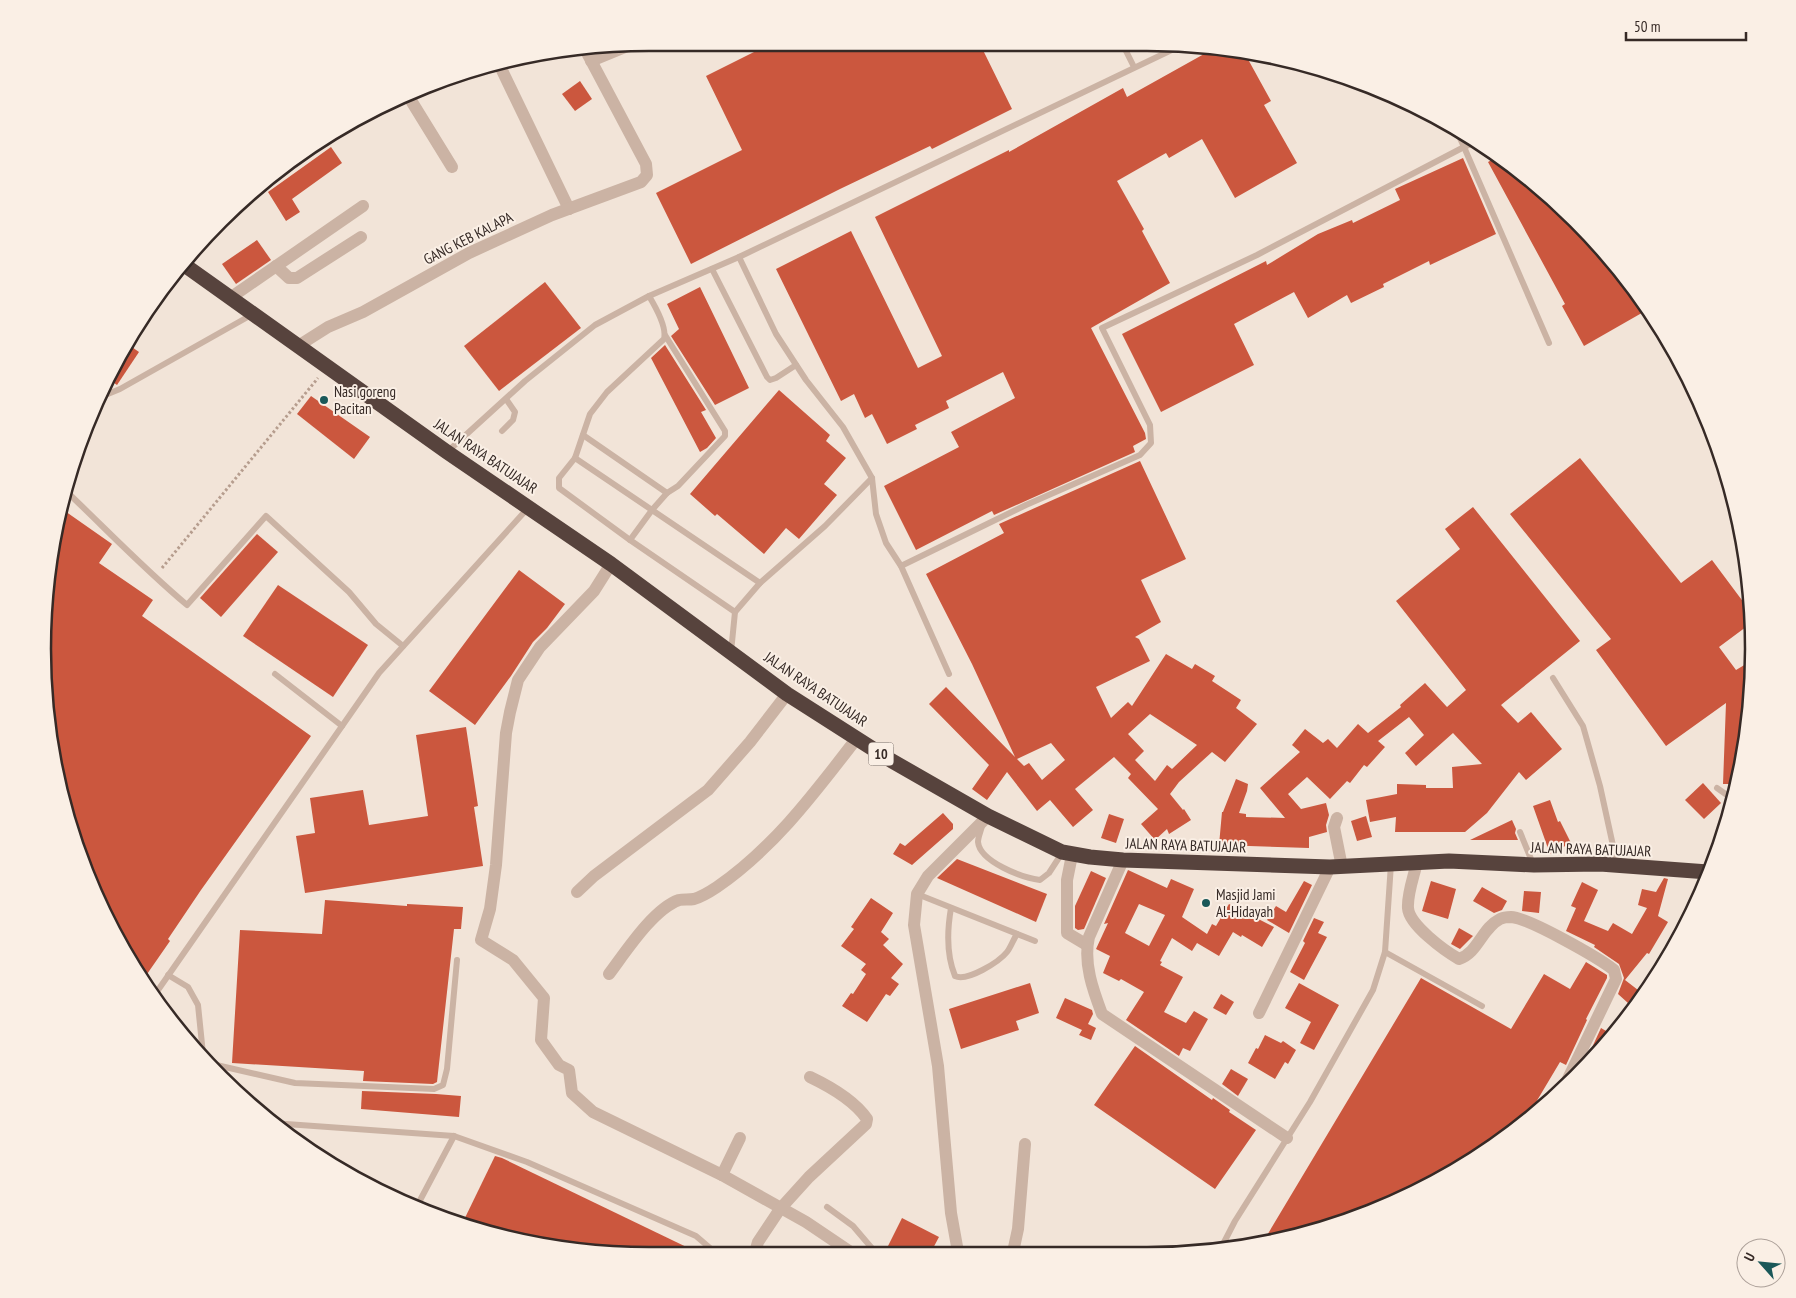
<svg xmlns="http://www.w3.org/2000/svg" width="1796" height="1298" font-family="'PT Sans Narrow',sans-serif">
<rect width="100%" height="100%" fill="#f2e4d8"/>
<g fill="#cb573e" fill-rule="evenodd">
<path d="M774,42H979L1012,109L932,149L930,146L840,189L691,264L656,193L742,150L706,76Z"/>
<path d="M1213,49L1244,52L1271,101L1264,105L1297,163L1235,198L1202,139L1169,158L1166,153L1117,181L1144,229L1142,231L1170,283L1091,328L1145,433L1146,439L1133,446L1135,452L994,515L992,511L916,550L884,486L959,447L951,432L1015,398L1003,372L946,401L949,408L915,425L917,429L887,444L872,414L865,418L854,394L841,401L776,269L851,231L918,368L942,356L875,217L1009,150V152L1123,88L1127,97Z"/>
<path d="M580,81L592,99L575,111L562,94Z"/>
<path d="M331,147L342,163L292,199L300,212L286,221L268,192Z"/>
<path d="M1497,157L1547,193L1603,249L1647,310L1584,346L1562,306L1565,304L1488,162Z"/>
<path d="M1463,158L1496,234L1430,265L1429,261L1383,284L1384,287L1351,303L1347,295L1308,318L1294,292L1234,324L1254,365L1161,412L1122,334L1266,261L1267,265L1318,234L1352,220L1353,223L1400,200L1395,189Z"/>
<path d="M257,240L271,260L236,284L222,264Z"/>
<path d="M545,282L581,328L499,391L464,346Z"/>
<path d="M700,287L749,388L715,405L671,336L679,329L667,304Z"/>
<path d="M129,345L139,352L117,385L107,378Z"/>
<path d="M665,345L706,410L701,412L716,438L707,448L700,452L651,358Z"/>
<path d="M779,390L830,435L826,441L846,458L824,484L837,495L799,539L786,528L764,554L717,514L715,516L690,494Z"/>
<path d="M311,396L370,437L354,459L297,414Z"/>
<path d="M1580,458L1681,583L1712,560L1750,611V624L1719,647L1736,670L1751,661L1752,689L1736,784H1723L1726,703L1666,746L1596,650L1611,639L1510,514Z"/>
<path d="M1140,461L1186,559L1141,580L1161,622L1135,637L1139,639L1150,661L1096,687L1111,718L1128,702L1132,706L1166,654L1192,669L1195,664L1215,676L1212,681L1241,700L1236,708L1257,724L1225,762L1212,752L1179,782L1170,794L1183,810L1184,809L1191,820L1169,834L1167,829L1155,840L1141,824L1158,809L1128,778L1131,774L1114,757L1075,789L1093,810L1073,827L1050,800L1037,811L1007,772L987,800L972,789L989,765L929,704L946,687L1015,757L972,664L926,574L1004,533L999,524ZM1150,714L1197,745L1172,769L1167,765L1155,781L1135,760L1144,751L1128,734ZM1051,743L1065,760L1042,780L1029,763L1024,766L1017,759Z"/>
<path d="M1473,507L1580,641L1501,705L1518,723L1531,712L1562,749L1526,780L1519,772L1487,813L1465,832H1395L1396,817L1370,822L1366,800L1397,794V784L1426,785V788H1453L1452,767L1482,764L1453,733L1416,766L1405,753L1424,735L1409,717L1378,741L1385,747L1367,767L1364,765L1350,783L1347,781L1330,799L1307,777L1288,794L1301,809L1326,803L1329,815L1326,825L1327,832L1309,837V848L1219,845L1222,812H1223L1236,779L1248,784L1247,791L1239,813L1246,814V817L1285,818L1260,788L1300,752L1292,745L1305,729L1323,743L1328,739L1337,748L1358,724L1368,733L1401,707L1400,705L1425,683L1447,707L1466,690L1396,601L1460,549L1445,529Z"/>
<path d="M62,509L112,544L99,563L153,600L142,616L311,736L201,890L168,939L170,941L145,977L105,917L75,844L48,728V570Z"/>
<path d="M257,534L278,552L221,617L200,598Z"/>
<path d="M519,570L565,604L547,628L533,642L511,676L475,725L429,691Z"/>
<path d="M278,585L368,645L333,697L243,636Z"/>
<path d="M466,727L478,806L474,807L483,866L305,893L296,836L315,833L310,798L363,790L369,825L428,816L416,735Z"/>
<path d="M1703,783L1721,803L1704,819L1685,800Z"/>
<path d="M1550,800L1558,822L1560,821L1571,843L1550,854L1533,806Z"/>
<path d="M943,813L953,824V829L912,865L893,854L900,843L905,846Z"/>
<path d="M1109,814L1124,819L1116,843L1101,838Z"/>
<path d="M1366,816L1372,837L1357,841L1351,821Z"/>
<path d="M1512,820L1516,829L1515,833L1518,840H1470Z"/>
<path d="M957,859L1047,894L1036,922L937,878Z"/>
<path d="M1128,870L1167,888L1171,879L1194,889L1182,917L1207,934L1212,924L1216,926L1229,904L1274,927L1262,947L1242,935L1241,937L1233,932L1219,956L1197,943L1192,951L1172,938L1160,961L1162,962L1160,965L1183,977L1164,1012L1186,1023L1194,1011L1208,1019L1190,1051L1183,1048L1179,1056L1126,1020L1144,992L1121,979L1119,981L1103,973L1110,956L1096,949L1108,923L1104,924ZM1139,904L1165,915L1149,946L1125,933Z"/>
<path d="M1091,871L1106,878L1084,929L1078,930L1075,928V906Z"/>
<path d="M1664,878L1668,879L1658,916L1668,922L1649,954L1647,953L1625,980L1638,990L1628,1003L1618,994L1624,978L1619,964L1594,947L1595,945L1566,931L1576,908L1571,906L1582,882L1598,890L1584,921L1608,931L1613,923L1632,934L1647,908L1638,905L1642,889L1656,892Z"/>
<path d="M1304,881L1312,885L1289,933L1267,920L1276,906L1286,912Z"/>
<path d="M1431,881L1456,889L1448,919L1422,911Z"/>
<path d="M1482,887L1507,901L1502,910L1494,913L1473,901Z"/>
<path d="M1524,891L1541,892L1539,913L1522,911Z"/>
<path d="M871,898L893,913L881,932L889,939L883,945L903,964L891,978L899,984L890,996L886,994L867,1022L842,1006L851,993L853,994L866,974L861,970L866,964L841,946L854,929L851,927Z"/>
<path d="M325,900L407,906V904L463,907L461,929H454L437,1082L433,1084L363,1081L364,1071L232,1063L240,930L322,934Z"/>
<path d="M1314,918L1324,922L1318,933L1327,937L1304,980L1290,972L1305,943L1303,941Z"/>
<path d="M1459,928L1473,936L1460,949L1451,944Z"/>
<path d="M1586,962L1607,975V978L1586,1019L1587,1020L1566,1065L1560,1062L1526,1119L1415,1193L1342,1223L1263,1242L1421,978L1511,1029L1544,974L1570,989Z"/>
<path d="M1030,983L1039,1013L1016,1021L1019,1030L961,1049L949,1009Z"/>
<path d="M1299,983L1339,1005L1314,1050L1300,1043L1311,1022L1285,1008Z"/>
<path d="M1221,994L1234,1002L1226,1015L1213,1008Z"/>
<path d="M1065,998L1092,1010L1093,1014L1088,1024L1096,1028L1091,1040L1079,1035L1082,1030L1056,1018Z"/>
<path d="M1601,1028L1613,1035L1583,1067Z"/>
<path d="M1265,1035L1281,1043L1283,1041L1296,1050L1288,1064L1285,1062L1275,1079L1248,1063L1256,1048L1258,1049Z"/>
<path d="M1135,1046L1212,1100L1213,1098L1230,1110L1229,1112L1256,1130L1215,1189L1094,1105Z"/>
<path d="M1231,1069L1248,1079L1238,1096L1222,1084Z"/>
<path d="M362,1091L436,1094L461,1096L459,1117L361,1109Z"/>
<path d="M495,1156L502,1158L701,1254H610L492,1235L462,1224Z"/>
<path d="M902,1218L939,1237L931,1252H885Z"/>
</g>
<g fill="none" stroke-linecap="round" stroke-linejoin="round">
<path stroke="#b69d8e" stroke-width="3" stroke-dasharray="2.5 2.5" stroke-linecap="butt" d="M162,568L318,378"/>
<g stroke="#cbb3a4" stroke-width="6">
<path d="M1122,43L1134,67"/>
<path d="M1476,142L1464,147L1549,343"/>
<path d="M739,257L776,334L806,380L843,427L872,478L876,514L886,543L901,566L949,674"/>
<path d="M712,269L767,377L770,380L776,378L796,365"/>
<path d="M98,398L120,389L253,314"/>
<path d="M502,431L513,420L515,412L506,399"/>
<path d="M583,435L667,493L678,486L725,436V431L665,335"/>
<path d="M447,452L525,381L595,325L649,296"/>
<path d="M575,458L760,583L735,612L731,652"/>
<path d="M66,491C106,529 144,569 187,605L266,516L349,592L376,624L403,646"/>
<path d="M630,540L652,510L667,493"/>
<path d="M901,566L1026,505L1140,455L1151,443L1150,425L1102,328L1257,255L1464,147L1455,127"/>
<path d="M760,583L825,526L872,478"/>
<path d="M735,612L630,540L559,488V478L575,458L590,414L607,392L664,339C667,328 655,306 649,296L739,257L1180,46"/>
<path d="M275,674L342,726"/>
<path d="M1553,678L1583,726L1600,786L1617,864"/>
<path d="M1717,788L1734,800"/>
<path d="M982,826C981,831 978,837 978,842C980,862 1023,878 1040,880L1049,873L1062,853"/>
<path d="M1520,832L1533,864"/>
<path d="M917,894L1035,941"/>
<path d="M951,908C947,931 946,954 955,976C967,982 999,962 1007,952C1011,947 1013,940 1017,934"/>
<path d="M1385,952L1482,1006"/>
<path d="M168,975L188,987L198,1005L203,1054L205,1060L212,1064L295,1083L434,1089L443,1085L447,1069L457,960"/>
<path d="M156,993L379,673L528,508"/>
<path d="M272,1123L454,1136L527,1162L696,1236L717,1254"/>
<path d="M417,1206L454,1136"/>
<path d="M827,1207L853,1226L876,1253"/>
<path d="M1220,1250L1235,1221L1310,1102L1373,990L1385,952L1391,864"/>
</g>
<g stroke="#cbb3a4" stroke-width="12">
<path d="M591,61L630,45"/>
<path d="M498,62L569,209"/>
<path d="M407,94L452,167"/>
<path d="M276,266L289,278H297L361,237"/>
<path d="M230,298L363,206"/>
<path d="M298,346L328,327L363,312L469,253L552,215L641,182L647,175L646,164L586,51"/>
<path d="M611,564L594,591L540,647L518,680L510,712L506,733L496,865L490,909L481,940L513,960L544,998L541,1040L559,1065L569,1070L572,1093L593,1112L722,1175L806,1222L852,1253"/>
<path d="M1337,818L1334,827L1342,867"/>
<path d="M1072,855L1067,880V933L1087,945"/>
<path d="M1123,860L1089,937C1083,963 1093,990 1102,1014L1287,1138"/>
<path d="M1417,862C1414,876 1407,894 1408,908C1409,925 1445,951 1459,959C1478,953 1482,928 1500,919C1502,918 1508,917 1511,917C1529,918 1599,958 1614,970L1616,979L1564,1087"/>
<path d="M577,892L594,876L708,790L750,742L787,694"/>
<path d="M609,974C625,953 653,909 679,900C683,899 689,900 694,899C701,897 711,891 717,887C774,848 816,791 857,738"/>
<path d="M1259,1013L1330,867"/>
<path d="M722,1175L740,1138"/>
<path d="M958,1252L951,1213L938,1066L914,925L917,894L928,876L988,816"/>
<path d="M1013,1252L1018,1229L1025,1144"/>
<path d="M758,1253L756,1249L758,1242L780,1209L809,1177L866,1124L867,1119C854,1100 831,1087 810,1077"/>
</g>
<path stroke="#57433d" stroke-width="15" d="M183,264L447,452L611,564L787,694L892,761L988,816L1062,852L1090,857L1123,860L1330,867L1449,861L1534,865L1600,864L1708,872"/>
</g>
<g fill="#1a5859" stroke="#faefe5" stroke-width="2">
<circle cx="324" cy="400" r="5"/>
<circle cx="1206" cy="903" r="5"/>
</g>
<g text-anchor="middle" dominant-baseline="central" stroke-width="4" stroke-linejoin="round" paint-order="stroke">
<rect fill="#faefe5" stroke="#71655f" stroke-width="1" x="868.5" y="742.5" width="25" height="23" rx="4"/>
<g font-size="14" font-weight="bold" fill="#362a26">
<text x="881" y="754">10</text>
</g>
<g font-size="15" fill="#362a26" stroke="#faefe5">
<text transform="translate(468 238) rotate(-27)">GANG KEB KALAPA</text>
<text transform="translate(486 456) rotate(34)">JALAN RAYA BATUJAJAR</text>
<text transform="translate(816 689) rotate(34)">JALAN RAYA BATUJAJAR</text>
<text transform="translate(1186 845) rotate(2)">JALAN RAYA BATUJAJAR</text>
<text transform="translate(1591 849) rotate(2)">JALAN RAYA BATUJAJAR</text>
</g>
<g font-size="15" fill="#362a26" stroke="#faefe5" text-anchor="start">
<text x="334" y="391">Nasi goreng<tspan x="334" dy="17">Pacitan</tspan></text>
<text x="1216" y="894">Masjid Jami<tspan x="1216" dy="17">Al-Hidayah</tspan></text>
</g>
</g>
<path d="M0 0H1796V1298H0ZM649 51H1147A598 598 0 0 1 1745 649V649A598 598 0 0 1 1147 1247H649A598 598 0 0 1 51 649V649A598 598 0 0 1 649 51Z" fill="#faefe5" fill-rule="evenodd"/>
<path fill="none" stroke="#362a26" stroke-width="2.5" d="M649 51H1147A598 598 0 0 1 1745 649V649A598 598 0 0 1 1147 1247H649A598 598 0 0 1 51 649V649A598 598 0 0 1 649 51Z"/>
<g transform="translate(1761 1263) rotate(297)"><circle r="24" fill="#faefe5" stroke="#aca099"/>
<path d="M0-4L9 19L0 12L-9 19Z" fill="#1a5859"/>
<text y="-8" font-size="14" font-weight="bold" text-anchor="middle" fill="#362a26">U</text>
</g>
<path d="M1626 32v8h120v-8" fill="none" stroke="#362a26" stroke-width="2.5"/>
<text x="1634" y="32" font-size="15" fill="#362a26" stroke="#faefe5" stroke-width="4" paint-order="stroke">50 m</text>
</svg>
